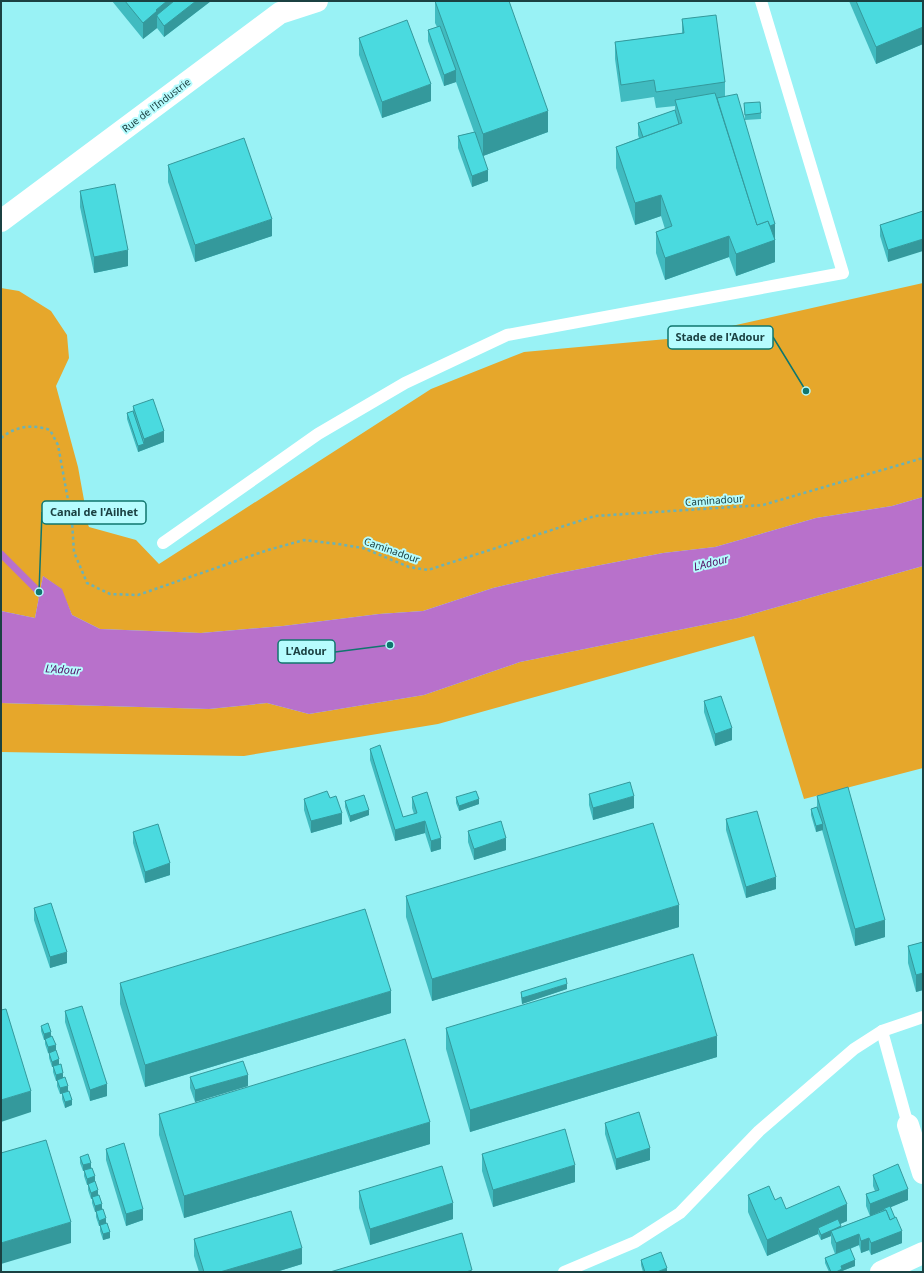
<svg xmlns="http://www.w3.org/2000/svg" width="924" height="1273" font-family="'Noto Sans',sans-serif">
<rect width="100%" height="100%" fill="#99f2f5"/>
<g fill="#e6a72b">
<path d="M923,283V497L892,506L816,518L715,547L663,553L554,574L493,588L423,611L379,614L283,626L201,633L100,629L72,615L61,589L43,576L35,618L1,611V288L19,291L51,311L67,335L69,358L56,386L78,467L84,500L83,512L89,527L136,540L159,564L431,389L524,352L678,338Z"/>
<path d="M923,566V768L804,799L754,636L438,724L244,756L1,752V703L209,709L267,703L309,714L424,695L520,662L738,618Z"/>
</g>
<path fill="#b871cb" d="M923,497V566L738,618L520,662L424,695L309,714L267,703L209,709L1,703V611L35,618L43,576L62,589L72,615L100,629L201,633L283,626L379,614L423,611L493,588L554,574L663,553L715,547L816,518L892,506Z"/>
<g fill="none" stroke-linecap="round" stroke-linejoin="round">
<path stroke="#b871cb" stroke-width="7" d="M1,554L39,592L44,599"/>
<path stroke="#6cb2b5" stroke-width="2.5" stroke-dasharray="3 3" stroke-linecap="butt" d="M1,438C16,426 32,424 50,430L58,445L72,522L74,552L87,583L110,594L138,595L268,550L304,540L338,544L363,548L409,567L428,570L595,516L763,505L923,458"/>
<g stroke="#fff" stroke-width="12">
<path d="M163,543L318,434L405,383L507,335L843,273L761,1"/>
<path d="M882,1031L908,1125"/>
<path d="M564,1272L635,1242L680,1213L759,1131L854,1049L882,1031L923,1017"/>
</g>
<g stroke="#fff" stroke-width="22">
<path d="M1,221L280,13L317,1"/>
<path d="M908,1125L923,1173"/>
<path d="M881,1272L923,1253"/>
</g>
</g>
<g fill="#40bbc0">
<path d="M112,1H211L164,37L157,28L143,39Z"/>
<path d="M435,1L548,132L483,156L488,181L472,187L458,148V136L474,132L456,82L444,86L428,41V30L437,27L435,23Z"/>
<path d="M849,1H923V44L876,64Z"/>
<path d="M682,19L725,82V96L775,224V262L736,276L729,257L665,280L656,253V232L665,229L661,216L635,225L616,168V147L639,138L638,135V123L675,110V106L656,108L654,97L621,102L615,59V42L682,33Z"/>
<path d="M359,38L431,101L382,118L359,55Z"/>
<path d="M744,103L761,113V119L745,120Z"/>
<path d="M168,165L272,236L195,262L168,182Z"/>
<path d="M80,191L128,266L94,273L80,207Z"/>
<path d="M923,211L888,262L880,236V225Z"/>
<path d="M133,406L164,442L138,452L127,419V413L133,411Z"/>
<path d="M704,701L732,740L715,746L704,712Z"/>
<path d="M370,749L403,817L414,814L412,808V797L441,849L431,852L425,833L395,841L370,760Z"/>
<path d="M589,794L634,808L593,820L589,805Z"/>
<path d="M817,796L885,937L855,946L822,830L816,832L811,815V809L817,807Z"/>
<path d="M456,797L479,804L459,811L456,803Z"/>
<path d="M330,798L342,824L311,833L304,810V799Z"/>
<path d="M345,801L369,815L350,822L345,807Z"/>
<path d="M726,819L776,889L746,898L726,830Z"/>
<path d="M468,831L506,850L474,860L468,842Z"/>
<path d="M133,832L170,875L145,883L133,843Z"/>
<path d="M406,896L679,927L432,1001L406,917Z"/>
<path d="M34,908L67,963L50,968L34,920Z"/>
<path d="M923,942V990L916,992L908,963V946Z"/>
<path d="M120,983L391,1013L145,1087L120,1004Z"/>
<path d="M567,989L522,1004L521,998V992Z"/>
<path d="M65,1011L107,1096L90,1101L65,1022Z"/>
<path d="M41,1026L51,1036L63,1078L68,1091L72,1105L65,1108L62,1099V1094H60L57,1086V1081H56L53,1072V1067H52L49,1058V1053H48L45,1044V1040H44L41,1031Z"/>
<path d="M446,1028L717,1057L470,1132L446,1049Z"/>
<path d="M190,1077L248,1086L195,1102L190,1088Z"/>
<path d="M159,1114L430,1144L184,1218L159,1135Z"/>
<path d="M605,1123L650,1160L616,1170L605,1134Z"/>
<path d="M106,1149L143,1220L126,1226L106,1160Z"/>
<path d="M482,1154L575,1182L493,1207L482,1171Z"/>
<path d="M80,1157L91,1168L110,1238L103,1240L100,1231V1226H99L96,1217V1212H95L92,1203V1198L91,1199L88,1190V1184L87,1185L84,1176V1171H83L80,1163Z"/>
<path d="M873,1175L908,1200L890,1207L902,1243L871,1255L869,1250L861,1253L859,1245L850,1249L855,1266L842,1271V1272H829L825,1263V1258L835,1254L831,1243V1236L821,1240L818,1234L767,1256L748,1212V1195L775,1200L786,1209L847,1221L840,1224L841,1227L883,1211V1210L870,1216L866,1206V1194L875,1191L873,1186Z"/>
<path d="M359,1191L453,1219L370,1245L359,1208Z"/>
<path d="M194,1239L302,1264L276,1272H199L194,1256Z"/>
<path d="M641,1260L667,1272H643L641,1265Z"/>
</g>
<g fill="#34999c">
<path d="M167,1H188L157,16V28L143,39V23L156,10Z"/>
<path d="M196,1H211L164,37V26Z"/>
<path d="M923,27V44L876,64V47Z"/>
<path d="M456,70V82L444,86V75Z"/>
<path d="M431,84V101L382,118V102Z"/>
<path d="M548,111V132L483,156V134Z"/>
<path d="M488,170V181L472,187V176Z"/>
<path d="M661,195V216L635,225V203Z"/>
<path d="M272,219V236L195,262V245Z"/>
<path d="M775,224V262L736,276V254L757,230Z"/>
<path d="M729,236V257L665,280V258Z"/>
<path d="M923,239V251L888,262V250Z"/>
<path d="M128,250V266L94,273V257Z"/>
<path d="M164,431V442L138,452V446L144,444V439Z"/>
<path d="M732,728V740L715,746V734Z"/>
<path d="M634,796V808L593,820V808Z"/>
<path d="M479,799V804L459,811V806Z"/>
<path d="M369,810V815L350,822V816Z"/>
<path d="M342,813V824L311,833V821Z"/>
<path d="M425,821V833L395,841V830Z"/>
<path d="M823,824V830L816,832V826Z"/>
<path d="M441,838V849L431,852V841Z"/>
<path d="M506,838V850L474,860V849Z"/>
<path d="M170,863V875L145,883V872Z"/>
<path d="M776,877V889L746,898V887Z"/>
<path d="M679,905V927L432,1001V979Z"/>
<path d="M885,920V937L855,946V929Z"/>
<path d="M67,952V963L50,968V957Z"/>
<path d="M923,973V990L916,992V975Z"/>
<path d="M567,984V989L522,1004V998Z"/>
<path d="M391,991V1013L145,1087V1065Z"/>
<path d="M51,1032V1037L44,1040V1034Z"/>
<path d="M717,1036V1057L470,1132V1110Z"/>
<path d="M56,1045V1051L48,1053V1047Z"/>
<path d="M59,1059V1065L52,1067V1062Z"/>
<path d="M63,1073V1079L56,1081V1075Z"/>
<path d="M248,1075V1086L195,1102V1090Z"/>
<path d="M107,1084V1096L90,1101V1090Z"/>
<path d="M68,1086V1091L60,1094V1088Z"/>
<path d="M31,1091V1112L1,1122V1100Z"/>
<path d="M72,1100V1105L65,1108V1102Z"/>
<path d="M430,1122V1144L184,1218V1196Z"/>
<path d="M650,1148V1160L616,1170V1159Z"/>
<path d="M91,1163V1168L83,1171V1165Z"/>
<path d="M575,1165V1182L493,1207V1190Z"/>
<path d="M95,1176V1182L87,1185V1179Z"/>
<path d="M908,1189V1200L870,1216V1204Z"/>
<path d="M98,1190V1196L91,1199V1193Z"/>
<path d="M453,1203V1219L370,1245V1229Z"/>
<path d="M102,1204V1209L95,1212V1206Z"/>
<path d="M847,1204V1221L820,1233L818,1228V1234L767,1256V1240Z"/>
<path d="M143,1209V1220L126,1226V1214Z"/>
<path d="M106,1218V1224L99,1226V1221Z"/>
<path d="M71,1222V1243L1,1264V1243Z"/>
<path d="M841,1226V1232L831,1231V1236L821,1240V1235Z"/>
<path d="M902,1231V1243L871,1255V1243Z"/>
<path d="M110,1232V1238L103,1240V1234Z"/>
<path d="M859,1234V1245L836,1254V1243Z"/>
<path d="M869,1238V1250L861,1253V1241Z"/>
<path d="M302,1248V1264L276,1272H220Z"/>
<path d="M855,1260V1266L842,1271V1272H836L841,1266Z"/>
<path d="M667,1268V1272H657Z"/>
</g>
<g fill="#4adadf" stroke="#34999c">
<path d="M125,1H167L156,10L157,11L143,23Z"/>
<path d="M174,1H196L164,26L157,16V15Z"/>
<path d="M435,1H509L548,111L483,134Z"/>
<path d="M856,1H923V27L876,47Z"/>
<path d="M716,15L725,82L656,92L654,80L621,85L615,42L684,33L682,19Z"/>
<path d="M407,20L431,84L382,102L359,38Z"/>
<path d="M440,26L456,70L444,75L428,30Z"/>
<path d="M715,93L757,225L768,221L775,240L736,254L729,236L665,258L656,232L672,226L661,195L635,203L616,147L682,123L675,100Z"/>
<path d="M737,94L775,224L770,226L768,221L757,225L717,98Z"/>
<path d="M760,102L761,113L745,115L744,103Z"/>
<path d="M675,110L679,124L643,137L638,123Z"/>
<path d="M475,132L488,170L472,176L458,136Z"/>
<path d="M244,138L272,219L195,245L168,165Z"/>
<path d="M115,184L128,250L94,257L80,191Z"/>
<path d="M923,211V239L888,250L880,225Z"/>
<path d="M153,399L164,431L144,439L133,406Z"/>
<path d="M133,411L144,444L138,446L127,413Z"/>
<path d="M721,696L732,728L715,734L704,701Z"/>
<path d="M380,745L403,817L417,813L412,797L427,792L441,838L431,841L425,821L395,830L370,749Z"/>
<path d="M630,782L634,796L593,808L589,794Z"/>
<path d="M848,787L885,920L855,929L817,796Z"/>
<path d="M327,791L330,798L336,796L342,813L311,821L304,799Z"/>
<path d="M476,791L479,799L459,806L456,797Z"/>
<path d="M364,795L369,810L350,816L345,801Z"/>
<path d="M817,807L823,824L816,826L811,809Z"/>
<path d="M757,811L776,877L746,887L726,819Z"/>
<path d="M501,821L506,838L474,849L468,831Z"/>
<path d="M653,823L679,905L432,979L406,896Z"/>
<path d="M158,824L170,863L145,872L133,832Z"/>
<path d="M51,903L67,952L50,957L34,908Z"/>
<path d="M365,909L391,991L145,1065L120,983Z"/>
<path d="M923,942V973L916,975L908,946Z"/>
<path d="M693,954L717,1036L470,1110L446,1028Z"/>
<path d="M566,978L567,984L522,998L521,992Z"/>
<path d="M82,1006L107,1084L90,1090L65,1011Z"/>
<path d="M6,1009L31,1091L1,1100V1010Z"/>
<path d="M48,1023L51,1032L44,1034L41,1026Z"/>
<path d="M52,1036L56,1045L48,1047L45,1039Z"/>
<path d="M405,1039L430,1122L184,1196L159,1114Z"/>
<path d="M56,1050L59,1059L52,1062L49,1053Z"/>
<path d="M243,1061L248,1075L195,1090L190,1077Z"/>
<path d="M61,1064L63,1073L56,1075L53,1066Z"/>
<path d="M65,1077L68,1086L60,1088L57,1080Z"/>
<path d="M69,1091L72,1100L65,1102L62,1093Z"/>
<path d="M639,1112L650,1148L616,1159L605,1123Z"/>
<path d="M565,1129L575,1165L493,1190L482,1154Z"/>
<path d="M46,1140L71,1222L1,1243V1153Z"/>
<path d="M124,1143L143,1209L126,1214L106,1149Z"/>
<path d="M88,1154L91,1163L83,1165L80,1157Z"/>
<path d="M898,1164L908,1189L870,1204L866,1194L879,1190L873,1175Z"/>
<path d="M442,1166L453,1203L370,1229L359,1191Z"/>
<path d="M92,1168L95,1176L87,1179L84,1170Z"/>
<path d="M95,1181L98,1190L91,1193L88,1184Z"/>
<path d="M769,1186L775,1200L781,1197L786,1209L839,1186L847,1204L767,1240L748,1195Z"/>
<path d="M99,1195L102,1204L95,1206L92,1197Z"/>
<path d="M890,1206L895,1218L890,1220L886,1210H884L883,1209Z"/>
<path d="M103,1209L106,1218L99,1221L96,1211Z"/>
<path d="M886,1210L890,1220L896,1217L902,1231L871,1243L869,1238L861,1241L859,1234L836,1243L831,1231Z"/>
<path d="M291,1211L302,1248L220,1272H204L194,1239Z"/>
<path d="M838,1219L841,1226L821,1235L818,1228Z"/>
<path d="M107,1223L110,1232L103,1234L100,1225Z"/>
<path d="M462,1233L472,1270L466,1272H330Z"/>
<path d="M850,1248L855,1260L841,1266L842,1269L836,1272H831L825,1258Z"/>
<path d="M661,1252L667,1268L657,1272H645L641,1260Z"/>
</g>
<g text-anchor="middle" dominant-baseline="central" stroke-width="4" stroke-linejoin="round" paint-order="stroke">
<g font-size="10" fill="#1b4142" stroke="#b6fcfe">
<text transform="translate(156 105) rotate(-37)">Rue de l'Industrie</text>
<text transform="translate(714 500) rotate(-4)">Caminadour</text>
<text transform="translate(392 550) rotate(19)">Caminadour</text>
</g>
<g font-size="11" font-style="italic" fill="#530e63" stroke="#b6fcfe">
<text transform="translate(711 562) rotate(-14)">L'Adour</text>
<text transform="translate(63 669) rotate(4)">L'Adour</text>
</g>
</g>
<path fill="none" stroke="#0f766e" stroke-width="1.5" d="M806 391L773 337M39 592L42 512M390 645L335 652"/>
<g fill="#0f766e" stroke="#b6fcfe" stroke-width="1.5">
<circle cx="806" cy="391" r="4"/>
<circle cx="39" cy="592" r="4"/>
<circle cx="390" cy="645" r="4"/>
</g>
<g fill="#b6fcfe" stroke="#0f766e" stroke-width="1.5">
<rect x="668" y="326" width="105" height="23" rx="4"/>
<rect x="42" y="501" width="104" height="23" rx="4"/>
<rect x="278" y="640" width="57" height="23" rx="4"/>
</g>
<g font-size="11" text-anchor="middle" font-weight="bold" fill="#1b4142">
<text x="720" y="341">Stade de l'Adour</text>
<text x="94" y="516">Canal de l'Ailhet</text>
<text x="306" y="655">L'Adour</text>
</g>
<rect width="924" height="1273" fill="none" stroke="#1b4142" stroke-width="4"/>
</svg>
